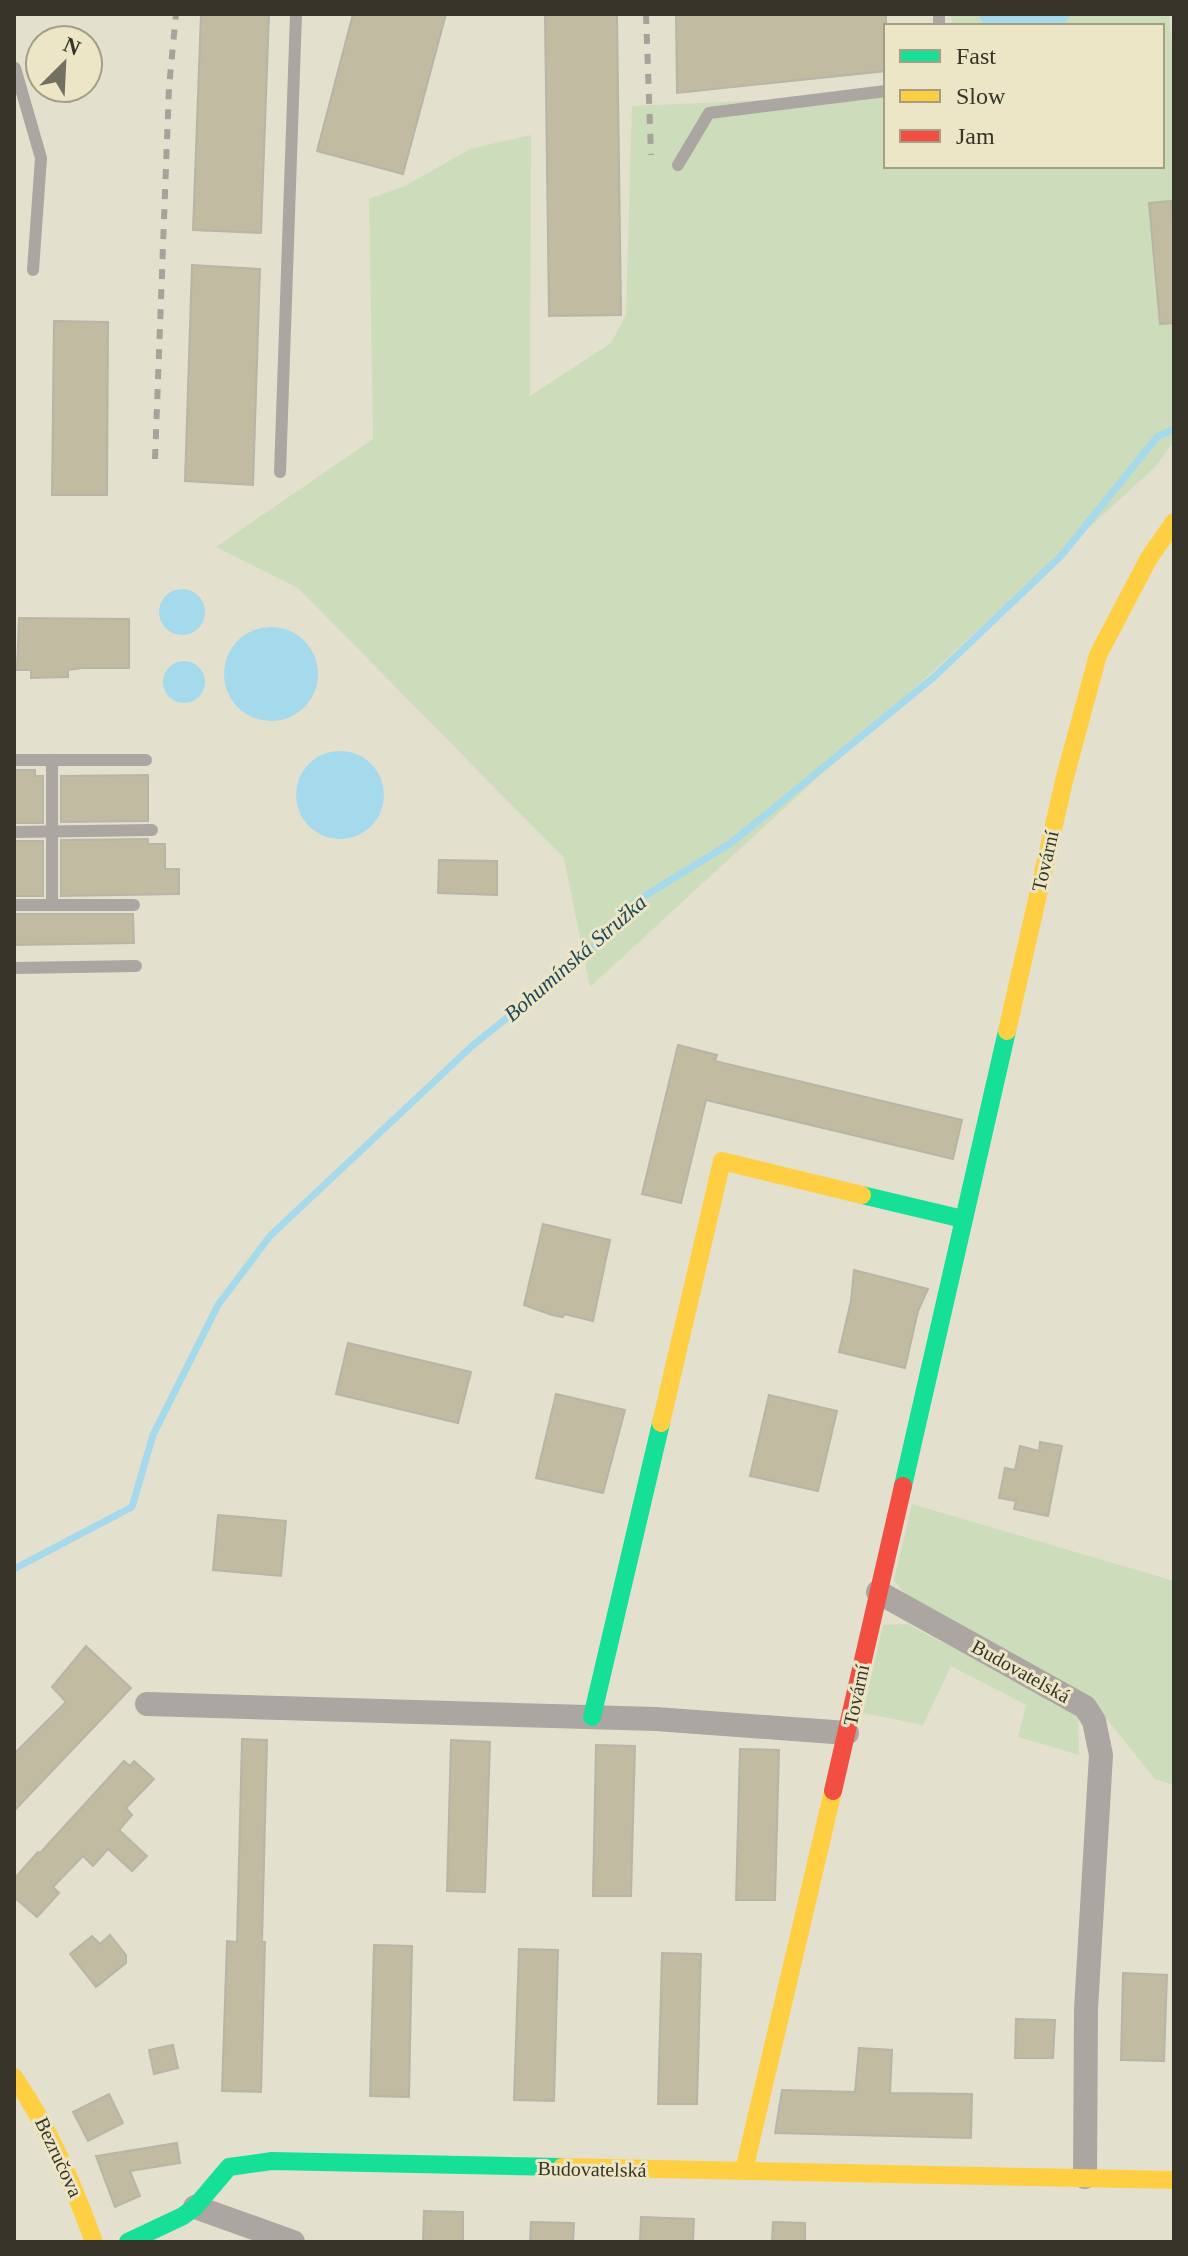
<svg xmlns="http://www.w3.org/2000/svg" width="1188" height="2256" font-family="'Times New Roman',serif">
<rect width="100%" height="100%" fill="#e4e0ce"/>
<g fill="#cddcba">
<path d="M951,14H1169L1174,69V441L1156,466L590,987L564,858L298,588L216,547L373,439L369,199L405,186L470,149L531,135L530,396L611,343L626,315L632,106L886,95V166H1162V26H952Z"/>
<path d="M912,1504L1174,1581V1785L1155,1779L1093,1702L914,1605L894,1580Z"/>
<path d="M907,1624L1078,1713L1079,1755L1018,1737L1026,1705L951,1666L923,1725L863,1713L883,1625Z"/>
</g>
<g fill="#a5d9ec">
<path d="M978,14H1072L1062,26H985Z"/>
<circle cx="182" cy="612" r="23"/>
<circle cx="271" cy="674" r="47"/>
<circle cx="184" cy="682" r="21"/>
<circle cx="340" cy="795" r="44"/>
</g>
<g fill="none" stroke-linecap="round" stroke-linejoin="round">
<path stroke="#a5d9ec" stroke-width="7" d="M14,1569L132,1507L153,1435L218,1305L270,1236L472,1046L590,951L630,905L731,843L934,677L1061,556L1157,437L1174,429"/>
</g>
<g fill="#c0bba1" stroke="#b7b5a6" stroke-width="2">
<path d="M201,14H269L261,233L193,230Z"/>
<path d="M353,14H446L403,174L317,151Z"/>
<path d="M545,14H617L621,315L549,316Z"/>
<path d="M676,14H886V71L677,93Z"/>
<path d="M1171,201L1174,228V323L1160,324L1149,203Z"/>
<path d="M192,265L260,269L253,485L185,481Z"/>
<path d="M54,321L108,322L107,495H52Z"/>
<path d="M19,618L129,619V668H82L68,670V677L31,678V670H17Z"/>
<path d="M14,770H35V776H43V823H14Z"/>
<path d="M148,775V821L61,822V776Z"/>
<path d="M148,839V844H165V869H179V894L61,896V840Z"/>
<rect x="14" y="841" width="29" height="55"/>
<path d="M439,860L497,861V895L438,893Z"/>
<path d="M14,914H133L134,943L14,945Z"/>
<path d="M678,1045L717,1055L715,1061L962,1120L953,1159L706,1100L681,1203L642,1194Z"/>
<path d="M543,1224L610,1240L593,1321L564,1314L563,1317L552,1315L524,1305Z"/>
<path d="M854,1270L928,1289L918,1311L905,1368L839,1352L851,1301Z"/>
<path d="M348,1343L471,1372L458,1423L336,1394Z"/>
<path d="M556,1394L625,1410L603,1493L536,1478Z"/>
<path d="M769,1395L837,1411L818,1491L750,1476Z"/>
<path d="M1040,1442L1062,1446L1048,1516L1014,1509L1016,1501L999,1498L1005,1468L1015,1470L1020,1446L1039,1451Z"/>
<path d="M218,1515L286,1521L281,1576L213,1570Z"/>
<path d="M86,1646L131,1688L14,1811V1754L66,1702L52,1687Z"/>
<path d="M242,1739L267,1740L262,1942H265L261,2092L222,2091L227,1941L237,1942Z"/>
<path d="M451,1740L490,1742L485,1892L447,1891Z"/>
<path d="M596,1745L635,1746L631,1896H593Z"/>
<path d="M740,1749L779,1750L775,1900H736Z"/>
<path d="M124,1761L130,1766L134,1761L154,1779L126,1808L132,1815L119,1830L147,1856L132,1871L108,1849L93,1866L83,1856L53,1887L59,1893L37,1917L14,1897V1879L38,1852L40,1853Z"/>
<path d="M110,1935L126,1955V1963L96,1987L70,1954L92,1936L100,1944Z"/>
<path d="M374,1945L412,1946L409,2097L370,2096Z"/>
<path d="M519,1949L558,1950L554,2101L514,2100Z"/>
<path d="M662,1953L701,1954L697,2104H658Z"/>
<path d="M1123,1973L1167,1975L1164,2061L1121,2060Z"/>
<path d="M1016,2019L1055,2020L1053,2058H1015Z"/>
<path d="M173,2045L178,2068L154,2074L149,2050Z"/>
<path d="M859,2048L892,2050L890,2093L972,2094L971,2138L775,2133L782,2090L855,2092Z"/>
<path d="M109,2094L123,2123L88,2141L73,2112Z"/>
<path d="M177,2143L180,2163L130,2171L140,2196L115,2207L96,2156Z"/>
<path d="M424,2211L463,2212V2242H423Z"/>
<path d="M641,2217L694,2219L693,2242H640Z"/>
<path d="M531,2222L574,2223L573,2242H530Z"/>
<path d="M773,2222L805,2223V2242H772Z"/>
</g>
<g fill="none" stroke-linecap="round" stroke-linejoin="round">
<g stroke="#aba6a2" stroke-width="12">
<path d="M939,14V26"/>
<path d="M15,68L41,158L33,270"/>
<path d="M678,165L709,113L886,91"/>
<path d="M280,472L296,14"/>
<path d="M14,760H52V905"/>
<path d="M52,760H146"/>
<path d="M14,832L152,830"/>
<path d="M14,905H134"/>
<path d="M14,968L136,966"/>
</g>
<g stroke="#aba6a2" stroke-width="24">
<path d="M878,1592L1085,1707L1094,1721L1101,1755L1086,2009L1085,2177"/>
<path d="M147,1704L656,1719L847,1733"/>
<path d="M195,2207L293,2242"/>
</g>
<g stroke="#16e098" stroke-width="18">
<path d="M862,1195L963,1219"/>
<path d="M903,1486L1007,1031"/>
<path d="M592,1717L661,1423"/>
<path d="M128,2242L183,2216L195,2207L229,2167L272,2161L562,2167"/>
</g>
<g stroke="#ffcf43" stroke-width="18">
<path d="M1007,1031L1065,777L1098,655L1149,558L1174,522"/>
<path d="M661,1423L722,1161L862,1195"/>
<path d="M14,2077C49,2128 73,2184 94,2242"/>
<path d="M562,2167L1174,2180"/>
<path d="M744,2170L833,1791"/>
</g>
<path stroke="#f24e42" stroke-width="18" d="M833,1791L903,1486"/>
<g stroke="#a6a39b" stroke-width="6" stroke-dasharray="10 10" stroke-linecap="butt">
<path d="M646,14L651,155"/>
<path d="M155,459L169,87L176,14"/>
</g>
</g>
<g text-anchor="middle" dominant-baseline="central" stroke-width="6" stroke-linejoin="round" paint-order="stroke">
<g font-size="20" fill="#363428" stroke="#ece6c6">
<text transform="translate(1045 861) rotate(-77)">Tovární</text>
<text transform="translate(1021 1671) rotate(29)">Budovatelská</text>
<text transform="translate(856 1695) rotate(-78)">Tovární</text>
<text transform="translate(59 2157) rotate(65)">Bezručova</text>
<text transform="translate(592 2169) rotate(1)">Budovatelská</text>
</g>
<g font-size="22" font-style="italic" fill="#1c475a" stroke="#ece6c6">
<text transform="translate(575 958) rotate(-41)">Bohumínská Stružka</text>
</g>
</g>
<rect width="1188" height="2256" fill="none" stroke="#363428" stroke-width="32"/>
<rect x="884" y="24" width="280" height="144" fill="#ece6c6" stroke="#a39f87" stroke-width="2"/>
<rect x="900" y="50" width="40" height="12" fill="#16e098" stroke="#a39f87" stroke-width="2"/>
<text x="956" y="64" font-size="24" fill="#363428">Fast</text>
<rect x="900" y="90" width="40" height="12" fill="#ffcf43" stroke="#a39f87" stroke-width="2"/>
<text x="956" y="104" font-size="24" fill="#363428">Slow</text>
<rect x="900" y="130" width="40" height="12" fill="#f24e42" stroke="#a39f87" stroke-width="2"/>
<text x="956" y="144" font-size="24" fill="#363428">Jam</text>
<g transform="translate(64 64) rotate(24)"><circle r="38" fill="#ece6c6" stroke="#a39f87" stroke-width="2"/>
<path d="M0-6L14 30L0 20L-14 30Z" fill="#737062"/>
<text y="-12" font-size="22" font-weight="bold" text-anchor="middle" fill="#363428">N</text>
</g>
</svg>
